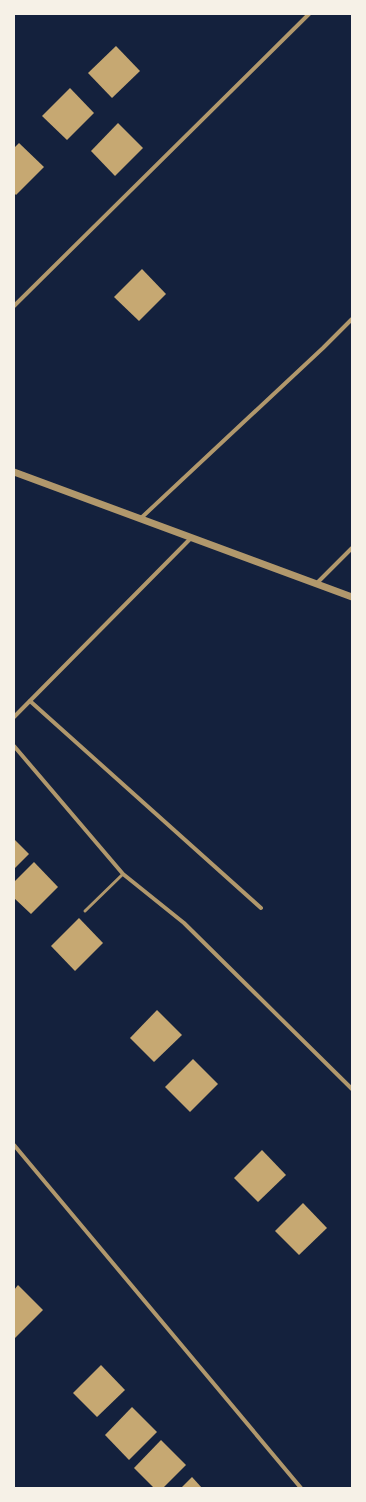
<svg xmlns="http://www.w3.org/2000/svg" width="366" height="1502" font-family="'Archivo Narrow',sans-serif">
<rect width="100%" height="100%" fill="#14213d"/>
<g fill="#c6a872">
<path d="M116,46L140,71L112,98L88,73Z"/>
<path d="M70,88L94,113L67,140L42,116Z"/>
<path d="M118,123L143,148L115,176L91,151Z"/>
<path d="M19,143L44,167L16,195L14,193V148Z"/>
<path d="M142,269L166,294L139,321L114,297Z"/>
<path d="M14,839L29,854L14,869Z"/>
<path d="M34,862L58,887L31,914L14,898V882Z"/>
<path d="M79,918L103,943L75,971L51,946Z"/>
<path d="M157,1010L182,1035L154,1062L130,1038Z"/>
<path d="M193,1059L218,1084L190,1112L165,1087Z"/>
<path d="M262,1150L286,1175L258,1202L234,1178Z"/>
<path d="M303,1203L327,1228L299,1255L275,1231Z"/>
<path d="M18,1285L43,1310L15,1338L14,1290Z"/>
<path d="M101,1365L125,1390L97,1417L73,1393Z"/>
<path d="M132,1407L157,1432L129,1460L105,1435Z"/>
<path d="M161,1440L186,1465L163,1488H154L134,1468Z"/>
<path d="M192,1477L202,1488H181Z"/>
</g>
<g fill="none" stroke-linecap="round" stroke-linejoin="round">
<path stroke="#b1986c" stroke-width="3" d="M85,911L123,874"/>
<g stroke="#b1986c" stroke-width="4">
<path d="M14,306L309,14"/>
<path d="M140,519L323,348L352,319"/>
<path d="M316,584L352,548"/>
<path d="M30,701L261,908"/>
<path d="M14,717L191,538"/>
<path d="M14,746L123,874L184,923L352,1089"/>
<path d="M14,1145L301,1488"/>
</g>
<path stroke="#b1986c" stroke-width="7" d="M14,472L352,597"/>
</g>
<rect width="366" height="1502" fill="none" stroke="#f6f1e7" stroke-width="30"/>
</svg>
